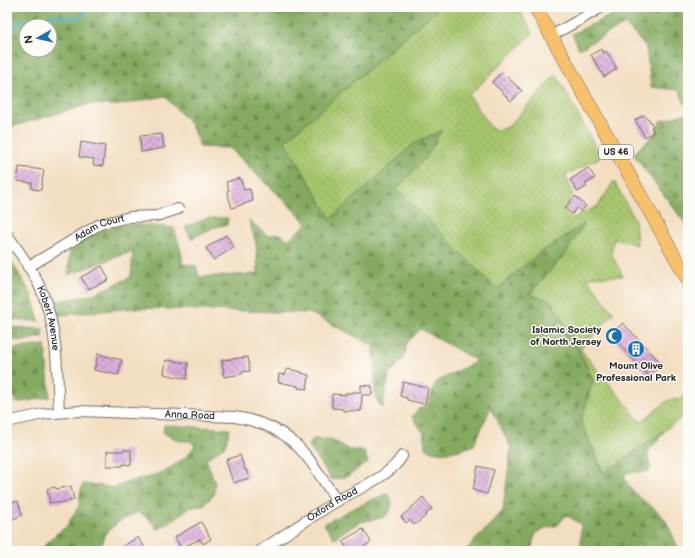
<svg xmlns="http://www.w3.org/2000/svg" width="695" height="558" font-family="'Balsamiq Sans',sans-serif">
<defs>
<pattern id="grass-dots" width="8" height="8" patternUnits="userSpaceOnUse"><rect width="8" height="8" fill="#a6c56c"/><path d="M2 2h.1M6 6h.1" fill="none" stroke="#8fa95e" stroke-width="1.8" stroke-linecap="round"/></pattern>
<pattern id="forest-firs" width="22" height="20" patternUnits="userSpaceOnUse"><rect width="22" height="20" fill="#84aa60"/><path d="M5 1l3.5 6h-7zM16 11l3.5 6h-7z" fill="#6c8b4f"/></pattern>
<pattern id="building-cross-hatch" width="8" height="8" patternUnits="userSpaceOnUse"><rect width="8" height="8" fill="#dcaddb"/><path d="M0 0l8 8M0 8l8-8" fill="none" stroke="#b38db2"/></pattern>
</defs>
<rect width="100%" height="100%" fill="#fdfcf7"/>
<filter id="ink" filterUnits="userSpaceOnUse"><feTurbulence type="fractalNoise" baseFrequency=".025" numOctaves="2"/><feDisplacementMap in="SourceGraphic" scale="8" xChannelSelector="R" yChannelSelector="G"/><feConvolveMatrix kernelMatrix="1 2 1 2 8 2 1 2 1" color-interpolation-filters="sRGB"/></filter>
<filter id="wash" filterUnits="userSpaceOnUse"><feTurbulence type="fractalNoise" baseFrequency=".012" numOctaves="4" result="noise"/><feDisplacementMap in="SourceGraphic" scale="16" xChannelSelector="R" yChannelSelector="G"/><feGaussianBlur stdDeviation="0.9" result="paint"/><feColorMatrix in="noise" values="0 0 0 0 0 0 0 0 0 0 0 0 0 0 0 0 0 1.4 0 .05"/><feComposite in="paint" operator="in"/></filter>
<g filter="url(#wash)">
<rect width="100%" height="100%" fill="#f3dec1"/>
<path fill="url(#grass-dots)" stroke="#68784c" d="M440,7H517L533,33L469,95L490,127L497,130L508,127L556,74L601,157L565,176L573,192L564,213L573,218L598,206L614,181L635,220L637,245L614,239L611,254L623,276L587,277L614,314L580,349L641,422L667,401L673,399L680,400L688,393V412L664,431L604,473L581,421L593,380L572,336L551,301L529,295L565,254L583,225L541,252L497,289L396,189L427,156L416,143L331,219L285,141Z"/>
<g fill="url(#forest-firs)" stroke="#586a46" fill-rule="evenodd">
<path d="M7,7H440L285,141L331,219L416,142L442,130L427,156L397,189L497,289L541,252L584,224L565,254L529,294L551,301L572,336L593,380L581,421L603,473L664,431L656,443L648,449C647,457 650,463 650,470L645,472H627L624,477C630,494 651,504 663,517C669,524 675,542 679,551H581V524L566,515L558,525L545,528L537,532L533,541L532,551H465L503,511L511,448L491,407L474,445C460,451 439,456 425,448L424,433L412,417L418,409L427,406L436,382L477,361L421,329L407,343L404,358L389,374L382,409L375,397L374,346L310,313L134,308L59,315L53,302L92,295L131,277L133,251L68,275L70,248C83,240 95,232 109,228C129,222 154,226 174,228L182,255V264L196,266L199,277L258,274L256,243L249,220L268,236L279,233L288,240L307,224C283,197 255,174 230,148L200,147L191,125L165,96L118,105L90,104L7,128ZM26,26H50V50H26Z"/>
<path d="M671,8L688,14V111L679,90L651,87L646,47L625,24L579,49L572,34L622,10Z"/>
<path d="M688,113V227L633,154L656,133L660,121Z"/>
<path d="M207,218H228L227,225C214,225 203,233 191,239L185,227Z"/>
<path d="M7,254L31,294L39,321L7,320Z"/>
<path d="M7,327L43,329V337L22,341L7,340Z"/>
<path d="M45,345L50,397L15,403L7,366V349Z"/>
<path d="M164,425L230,429L225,446L206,459L215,483L214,495L204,505L189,508L158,530L149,519L138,512L120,521L105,534L100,550L101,551H37H39L55,535L66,527L79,506L80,494L83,484L96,485L114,488L131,481L149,477L167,470L186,457L195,446L191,441H180L163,433Z"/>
<path d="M313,439H332L349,450L364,451L368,462L348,476L332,480L308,445Z"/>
<path d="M387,493L392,500C391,523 376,517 361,522C352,526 342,533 334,538L324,524L346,512Z"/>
</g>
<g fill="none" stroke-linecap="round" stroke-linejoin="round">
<g stroke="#43afc0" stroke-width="2.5">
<path d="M104,7L110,9L114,7"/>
<path d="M118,7C124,10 131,10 137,7"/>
<path d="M7,27L8,29H14L17,28L18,22L44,18L52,15L71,18L79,17L95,7"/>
</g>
</g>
<g id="blocks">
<g fill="url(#building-cross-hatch)">
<path d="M601,49L603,53L606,51L617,69L604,77L591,55Z"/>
<path d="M502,72L522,91L511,101L492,82Z"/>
<path d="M644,115L647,119L648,118L653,126L651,127L654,132L645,137L635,120Z"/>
<path d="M162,134L164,148L141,152L140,136Z"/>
<path d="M81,142L105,146L103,166L93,165L94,159L79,157Z"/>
<path d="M19,167L44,170L41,190L32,189V183L17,181Z"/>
<path d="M588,168L595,178L585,184L587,186L578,192L570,180Z"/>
<path d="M240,178L244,190L250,189L253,201L232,208L227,191L229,190L226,182Z"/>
<path d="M575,196L586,206L581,212L577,208L572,214L565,208Z"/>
<path d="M226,235L234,247L214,260L206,248Z"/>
<path d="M102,266L109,280L88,289L81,277Z"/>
<path d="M623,323L662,364L649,376L610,335Z"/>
<path d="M98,354L122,360L118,375L94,370Z"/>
<path d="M248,357L250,371L242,372V374L224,377L222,360Z"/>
<path d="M166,360L188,363L187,379L164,374Z"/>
<path d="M287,369L302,372L301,373L309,375L307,389L298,388V386L278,382L279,374L285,375Z"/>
<path d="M403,382L428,388L425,404L407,400V398L400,396Z"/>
<path d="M361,385L372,386V395H362L361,411H343V409L332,408V394L345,395V393H353V392H361Z"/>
<path d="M123,450H131V465L123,464V466H107V451H123Z"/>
<path d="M240,455L245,470L246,469L249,478L233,483L226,460Z"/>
<path d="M478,466L494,470L487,494L473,490Z"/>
<path d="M71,486L74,500L58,503L57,502L50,503L47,489L55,487L56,489Z"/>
<path d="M423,497L432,509L426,514L427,515L414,525L410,520L406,523L401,517Z"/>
<path d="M18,501L22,515L7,522V506L10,505V503Z"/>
<path d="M201,522L211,539L203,544L200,539L181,548L175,537Z"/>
<path d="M363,529L371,542L357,551H349L342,541Z"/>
<path d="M138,537L147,551H115Z"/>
</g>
</g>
</g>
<g filter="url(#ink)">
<use href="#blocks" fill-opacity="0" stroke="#716a60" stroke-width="1"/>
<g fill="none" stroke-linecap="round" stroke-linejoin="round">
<g stroke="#716a60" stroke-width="12">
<g id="minor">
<path d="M551,36L602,7"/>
<path id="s1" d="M7,234C20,254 36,274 44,297C58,333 57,374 59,412"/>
<path id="s2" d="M28,267L100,224L130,217L156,216L178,209"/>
<path id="s3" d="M7,422L43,414L79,411L235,417C294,426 307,456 337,501"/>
<path id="s4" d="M260,551C286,534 311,517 337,501C357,489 391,476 402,456"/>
</g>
</g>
<g stroke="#716a60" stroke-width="14">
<path id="major" d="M535,7L688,280"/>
</g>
<use href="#minor" stroke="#fff" stroke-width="10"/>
<use href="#major" stroke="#f7c06c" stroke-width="13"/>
</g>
</g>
<defs>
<g id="mosque-disc" transform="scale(0.9)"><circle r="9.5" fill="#1f6fb2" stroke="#fdfcf7"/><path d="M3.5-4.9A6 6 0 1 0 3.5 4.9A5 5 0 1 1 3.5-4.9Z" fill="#fff"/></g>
<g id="building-disc" transform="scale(0.9)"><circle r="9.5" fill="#1f6fb2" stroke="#fdfcf7"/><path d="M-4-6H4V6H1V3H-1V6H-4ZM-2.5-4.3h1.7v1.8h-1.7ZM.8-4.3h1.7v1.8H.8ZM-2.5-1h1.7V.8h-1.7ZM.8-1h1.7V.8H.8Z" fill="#fff"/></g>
</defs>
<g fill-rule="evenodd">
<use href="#mosque-disc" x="614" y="336"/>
<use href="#building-disc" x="636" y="349"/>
</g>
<g text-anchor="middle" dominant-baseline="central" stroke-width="3" stroke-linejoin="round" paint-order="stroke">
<rect fill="#fdfcf7" stroke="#6a6a68" stroke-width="1" x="599" y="145" width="34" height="14" rx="3"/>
<g font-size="9" font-weight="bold" fill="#2b2b2b">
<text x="616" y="152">US 46</text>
</g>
<g font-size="10" fill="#2b2b2b" stroke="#fdfcf7">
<text stroke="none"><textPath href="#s2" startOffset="82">Adam Court</textPath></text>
<text stroke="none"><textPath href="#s1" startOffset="95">Kobert Avenue</textPath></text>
<text stroke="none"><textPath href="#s3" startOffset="184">Anna Road</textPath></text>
<text stroke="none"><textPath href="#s4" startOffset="86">Oxford Road</textPath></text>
</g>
<g font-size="10" font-weight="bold" fill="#2b2b2b" stroke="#fdfcf7" text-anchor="end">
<text x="601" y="330">Islamic Society<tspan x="601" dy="12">of North Jersey</tspan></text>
<text x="636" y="366" text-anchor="middle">Mount Olive<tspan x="636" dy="12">Professional Park</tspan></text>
</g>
</g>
<rect width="695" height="558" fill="none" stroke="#fdfcf7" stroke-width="24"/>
<g transform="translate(38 38) rotate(262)"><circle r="19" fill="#fdfcf7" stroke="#a9a8a5"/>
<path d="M0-3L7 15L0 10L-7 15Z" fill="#1f6fb2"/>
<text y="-6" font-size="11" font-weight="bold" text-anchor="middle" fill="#2b2b2b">N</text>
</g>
</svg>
